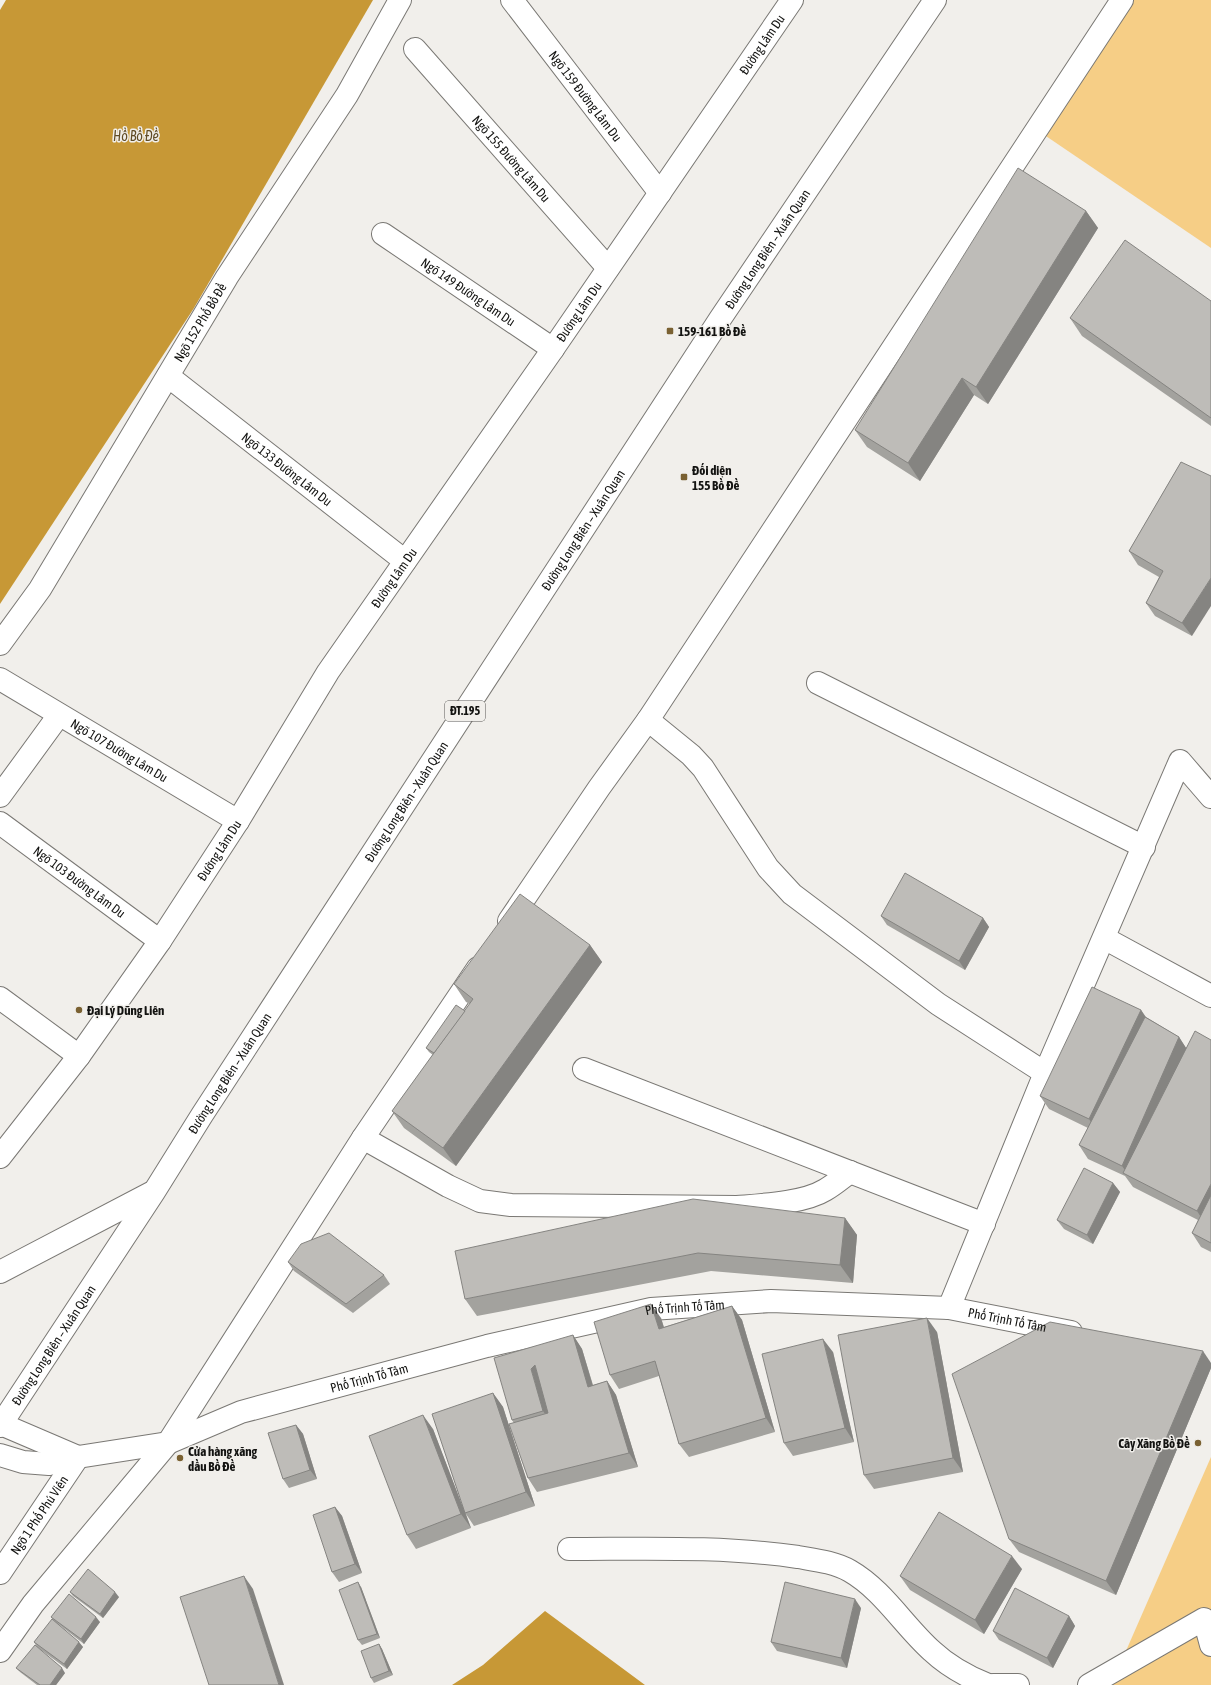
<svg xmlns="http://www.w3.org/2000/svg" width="1211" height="1685" font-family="'Asap Condensed',sans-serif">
<rect width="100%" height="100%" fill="#f1efeb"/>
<g fill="#f6ce86">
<path d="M1122,0H1211V248L1037,130Z"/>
<path d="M1211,1457V1685H1111Z"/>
</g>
<g fill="#c79836">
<path d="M6,0H373L194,308L0,604V10Z"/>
<path d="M545,1611L645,1685H452L483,1665Z"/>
</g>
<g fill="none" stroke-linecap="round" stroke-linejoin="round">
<g stroke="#7a7874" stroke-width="24">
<g id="minor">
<path id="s1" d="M512,0L660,193"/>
<path id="s2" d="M415,49L608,268"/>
<path id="s3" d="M383,234L553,349"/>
<path id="s4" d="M168,376L405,561"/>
<path id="s5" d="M0,644L40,589L227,277L347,95L400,0"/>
<path id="s6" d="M0,679L238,821"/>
<path d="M818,683L1144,847"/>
<path d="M648,720L691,755L703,768L768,868L792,894L938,1004L1045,1073"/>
<path d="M0,796L59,715"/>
<path id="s7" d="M0,823L160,941"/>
<path d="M509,921L599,788L648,720L1122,0"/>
<path d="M1104,938L1211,996"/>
<path d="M0,998L79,1056"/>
<path d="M584,1069L984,1224"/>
<path d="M363,1138L448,1186L480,1201L511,1205L737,1207C761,1205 804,1203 825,1190C834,1185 842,1178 850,1172"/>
<path id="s8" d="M0,1157L79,1056L160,941L238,821L328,672L553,349L792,0"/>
<path d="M949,1308L1045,1073L1180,761L1211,797"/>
<path d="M1,1424L78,1457"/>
<path id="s9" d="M0,1455L23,1462L49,1464L78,1457L168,1443L241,1412L487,1346L651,1309L771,1301L949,1308L1071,1332"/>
<path d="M569,1549C645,1549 722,1546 798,1557C815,1560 834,1562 850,1571C883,1590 904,1626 932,1651C948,1666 968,1677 988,1685"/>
<path id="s10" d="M0,1573L78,1457"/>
<path d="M0,1651L33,1604L168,1443L363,1138L478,968"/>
<path d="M993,1685H1018"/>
<path d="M1089,1685L1204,1619L1211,1645"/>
</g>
</g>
<g stroke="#7a7874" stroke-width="24">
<g id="major">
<path d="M0,1272L151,1193"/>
<path id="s11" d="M0,1426L154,1192L202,1115L720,319L935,0"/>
</g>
</g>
<use href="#minor" stroke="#fff" stroke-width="22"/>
<use href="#major" stroke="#fff" stroke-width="22"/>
</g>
<g fill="#a3a29e">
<path d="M1086,211L1098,228L988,404L974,395L920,481L867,447L855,430Z"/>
<path d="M1211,301V426L1082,336L1070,318Z"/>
<path d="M1181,462L1192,636L1155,616L1146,603L1159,577L1138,565L1129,551Z"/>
<path d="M881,916L983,918L989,927L965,970L887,925Z"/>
<path d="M590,945L602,962L456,1166L404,1128L392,1111L433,1055L429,1052L426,1048L465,1011L470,1004L466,1002L454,984Z"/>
<path d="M1141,1010L1146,1017L1179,1037L1186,1048L1211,1040V1252L1201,1247L1192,1233L1198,1220L1133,1187L1125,1176L1088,1159L1079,1145L1088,1128L1049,1109L1040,1096Z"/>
<path d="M1113,1183L1120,1192L1093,1244L1064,1229L1057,1220Z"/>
<path d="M845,1218L857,1235L853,1283L711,1271L477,1316L465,1299Z"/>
<path d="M288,1262L384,1275L390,1284L353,1313L294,1271Z"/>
<path d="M732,1306L742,1320L775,1432L689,1457L679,1444L659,1376L619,1389L610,1375L661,1318L664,1327Z"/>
<path d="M937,1332L963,1472L874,1489L864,1475Z"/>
<path d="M573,1335L582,1349L593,1385L607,1381L616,1395L638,1467L537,1492L528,1478L514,1423L512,1420Z"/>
<path d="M833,1352L854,1442L793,1456L784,1443Z"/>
<path d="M1211,1363V1368L1116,1595L1019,1552L1009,1539Z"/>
<path d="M493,1393L503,1407L535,1506L474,1526L466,1514L471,1528L416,1549L407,1535L433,1429L462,1506Z"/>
<path d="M296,1425L303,1434L317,1479L289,1488L283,1479Z"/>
<path d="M335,1507L342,1516L362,1573L339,1582L332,1572Z"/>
<path d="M1022,1569L984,1634L910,1590L900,1576Z"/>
<path d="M361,1587L380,1638L362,1645L358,1640Z"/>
<path d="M70,1592L119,1597L103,1618L73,1596Z"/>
<path d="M861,1608L847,1668L777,1651L771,1642Z"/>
<path d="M1069,1616L1075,1626L1053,1668L999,1640L993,1631Z"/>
<path d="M51,1617L100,1622L84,1644L57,1623L83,1647L67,1669L37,1647L34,1642L54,1621Z"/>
<path d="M379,1644L382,1649L393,1675L374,1683L371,1678Z"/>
<path d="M16,1668L65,1673L56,1685H37L20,1672Z"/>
</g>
<g fill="#858481">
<path d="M1086,211L1098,228L988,404L976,387Z"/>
<path d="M962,378L974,395L920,481L908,463Z"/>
<path d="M1211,578V606L1192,636L1182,623Z"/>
<path d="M983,918L989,927L965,970L959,961Z"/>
<path d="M590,945L602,962L456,1166L443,1148Z"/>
<path d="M1141,1010L1150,1024L1098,1133L1089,1119Z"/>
<path d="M1179,1037L1188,1051L1130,1177L1122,1166Z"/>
<path d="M1113,1183L1120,1192L1093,1244L1087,1235Z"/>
<path d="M1211,1184V1216L1206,1225L1197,1211Z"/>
<path d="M845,1218L857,1235L853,1283L840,1265Z"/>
<path d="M651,1304L661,1318L668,1342L659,1329Z"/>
<path d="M732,1306L742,1320L775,1432L766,1418Z"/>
<path d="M927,1318L937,1332L963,1472L953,1458Z"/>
<path d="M573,1335L582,1349L597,1400L588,1387Z"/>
<path d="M823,1339L833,1352L854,1442L845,1428Z"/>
<path d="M1203,1351L1211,1363V1368L1116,1595L1106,1581Z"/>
<path d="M535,1365L553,1425L543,1411L531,1369Z"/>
<path d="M607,1381L616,1395L638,1467L629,1453Z"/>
<path d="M493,1393L503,1407L535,1506L526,1492Z"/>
<path d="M423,1415L433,1429L471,1528L461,1514Z"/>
<path d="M296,1425L303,1434L317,1479L310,1470Z"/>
<path d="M335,1507L342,1516L362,1573L355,1564Z"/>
<path d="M1012,1556L1022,1569L984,1634L975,1620Z"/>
<path d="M244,1576L253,1589L284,1685H279Z"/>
<path d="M358,1582L361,1587L380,1638L377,1634Z"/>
<path d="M115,1592L119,1597L103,1618L100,1614Z"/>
<path d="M855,1599L861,1608L847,1668L841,1658Z"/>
<path d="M1069,1616L1075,1626L1053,1668L1047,1658Z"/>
<path d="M96,1617L100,1622L84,1644L81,1639Z"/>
<path d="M79,1642L83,1647L67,1669L64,1664Z"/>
<path d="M379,1644L382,1649L393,1675L389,1671Z"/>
<path d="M62,1668L65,1673L56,1685H50Z"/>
</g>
<g fill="#bebcb8" stroke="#858481">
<path d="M1018,168L1086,211L976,387L962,378L908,463L855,430Z"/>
<path d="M1125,240L1211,301V418L1070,318Z"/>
<path d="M1181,462L1211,476V578L1182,623L1146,603L1163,571L1129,551Z"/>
<path d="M905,873L983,918L959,961L881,916Z"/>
<path d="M520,894L590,945L443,1148L392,1111L473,999L454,984Z"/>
<path d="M1092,987L1141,1010L1089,1119L1040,1096Z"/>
<path d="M456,1005L465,1011L434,1053L426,1048Z"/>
<path d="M1145,1017L1179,1037L1122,1166L1079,1145Z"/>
<path d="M1195,1031L1211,1040V1184L1197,1211L1123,1173Z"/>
<path d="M1084,1168L1113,1183L1087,1235L1057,1220Z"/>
<path d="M1211,1195V1243L1192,1233Z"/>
<path d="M693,1199L845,1218L840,1265L698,1253L465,1299L455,1251Z"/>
<path d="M329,1233L384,1275L346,1304L288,1262L301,1244Z"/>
<path d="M651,1304L659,1329L732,1306L766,1418L679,1444L655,1361L610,1375L594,1322Z"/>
<path d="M927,1318L953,1458L864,1475L838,1335Z"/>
<path d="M1050,1322L1203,1351L1106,1581L1009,1539L952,1374Z"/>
<path d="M573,1335L588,1387L607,1381L629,1453L528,1478L509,1424L548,1413L535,1365L531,1369L543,1411L512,1420L494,1358Z"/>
<path d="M823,1339L845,1428L784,1443L762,1354Z"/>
<path d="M493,1393L526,1492L465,1513L432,1414Z"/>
<path d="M423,1415L461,1514L407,1535L369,1436Z"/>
<path d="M296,1425L310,1470L283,1479L268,1433Z"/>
<path d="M335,1507L355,1564L332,1572L313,1515Z"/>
<path d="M939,1512L1012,1556L975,1620L900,1576Z"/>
<path d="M88,1569L115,1592L100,1614L70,1592Z"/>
<path d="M244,1576L279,1685H209L180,1597Z"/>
<path d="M358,1582L377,1634L358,1640L339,1590Z"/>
<path d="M785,1582L855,1599L841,1658L771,1642Z"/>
<path d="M1015,1588L1069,1616L1047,1658L993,1631Z"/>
<path d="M69,1594L96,1617L81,1639L51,1617Z"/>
<path d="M52,1619L79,1642L64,1664L34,1642Z"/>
<path d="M379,1644L389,1671L371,1678L361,1651Z"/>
<path d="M35,1645L62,1668L50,1685H40L16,1668Z"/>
</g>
<g fill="#7a6132" stroke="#f1efeb" stroke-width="1.5">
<rect x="666" y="327" width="8" height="8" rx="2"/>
<rect x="680" y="473" width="8" height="8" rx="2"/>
<circle cx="79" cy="1010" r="4"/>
<circle cx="1198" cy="1443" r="4"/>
<circle cx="180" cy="1458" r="4"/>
</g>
<g text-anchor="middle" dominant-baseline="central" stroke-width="3" stroke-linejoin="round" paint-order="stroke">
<rect fill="#f1efeb" stroke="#565552" stroke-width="1" x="445" y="701" width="40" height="20" rx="3"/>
<g font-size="12" font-weight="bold" fill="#131311">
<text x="465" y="711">ĐT.195</text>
</g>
<g font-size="13" fill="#131311" stroke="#f1efeb">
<text stroke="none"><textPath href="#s8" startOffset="1349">Đường Lâm Du</textPath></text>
<text stroke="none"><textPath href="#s1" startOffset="121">Ngõ 159 Đường Lâm Du</textPath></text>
<text stroke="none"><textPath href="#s2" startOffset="146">Ngõ 155 Đường Lâm Du</textPath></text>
<text stroke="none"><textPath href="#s11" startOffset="1405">Đường Long Biên – Xuân Quan</textPath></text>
<text stroke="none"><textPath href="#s3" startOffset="103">Ngõ 149 Đường Lâm Du</textPath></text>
<text stroke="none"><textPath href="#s8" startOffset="1025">Đường Lâm Du</textPath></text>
<text stroke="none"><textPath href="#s5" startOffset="379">Ngõ 152 Phố Bồ Đề</textPath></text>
<text stroke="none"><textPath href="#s4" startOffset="151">Ngõ 133 Đường Lâm Du</textPath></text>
<text stroke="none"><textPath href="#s11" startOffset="1069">Đường Long Biên – Xuân Quan</textPath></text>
<text stroke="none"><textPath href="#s8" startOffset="701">Đường Lâm Du</textPath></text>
<text stroke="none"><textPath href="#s6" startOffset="139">Ngõ 107 Đường Lâm Du</textPath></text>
<text stroke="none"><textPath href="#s11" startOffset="745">Đường Long Biên – Xuân Quan</textPath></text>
<text stroke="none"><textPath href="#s8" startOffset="377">Đường Lâm Du</textPath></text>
<text stroke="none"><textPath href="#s7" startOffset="99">Ngõ 103 Đường Lâm Du</textPath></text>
<text stroke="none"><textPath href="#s11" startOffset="421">Đường Long Biên – Xuân Quan</textPath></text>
<text stroke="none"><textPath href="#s9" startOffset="707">Phố Trịnh Tố Tâm</textPath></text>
<text stroke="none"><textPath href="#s9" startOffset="1031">Phố Trịnh Tố Tâm</textPath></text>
<text stroke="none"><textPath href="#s11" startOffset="97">Đường Long Biên – Xuân Quan</textPath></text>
<text stroke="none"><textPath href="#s9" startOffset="383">Phố Trịnh Tố Tâm</textPath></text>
<text stroke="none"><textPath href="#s10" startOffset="70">Ngõ 1 Phố Phú Viên</textPath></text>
</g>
<g font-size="13" font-weight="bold" fill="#131311" stroke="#f1efeb" text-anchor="start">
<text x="678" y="331">159-161 Bồ Đề</text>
<text x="692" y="470">Đối diện<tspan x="692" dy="15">155 Bồ Đề</tspan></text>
<text x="87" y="1010">Đại Lý Dũng Liên</text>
<text x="1190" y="1443" text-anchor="end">Cây Xăng Bồ Đề</text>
<text x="188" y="1451">Cửa hàng xăng<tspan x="188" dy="15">dầu Bồ Đề</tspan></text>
</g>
<g font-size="14" font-style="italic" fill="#614c25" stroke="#f1efeb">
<text x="136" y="136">Hồ Bồ Đề</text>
</g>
</g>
</svg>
